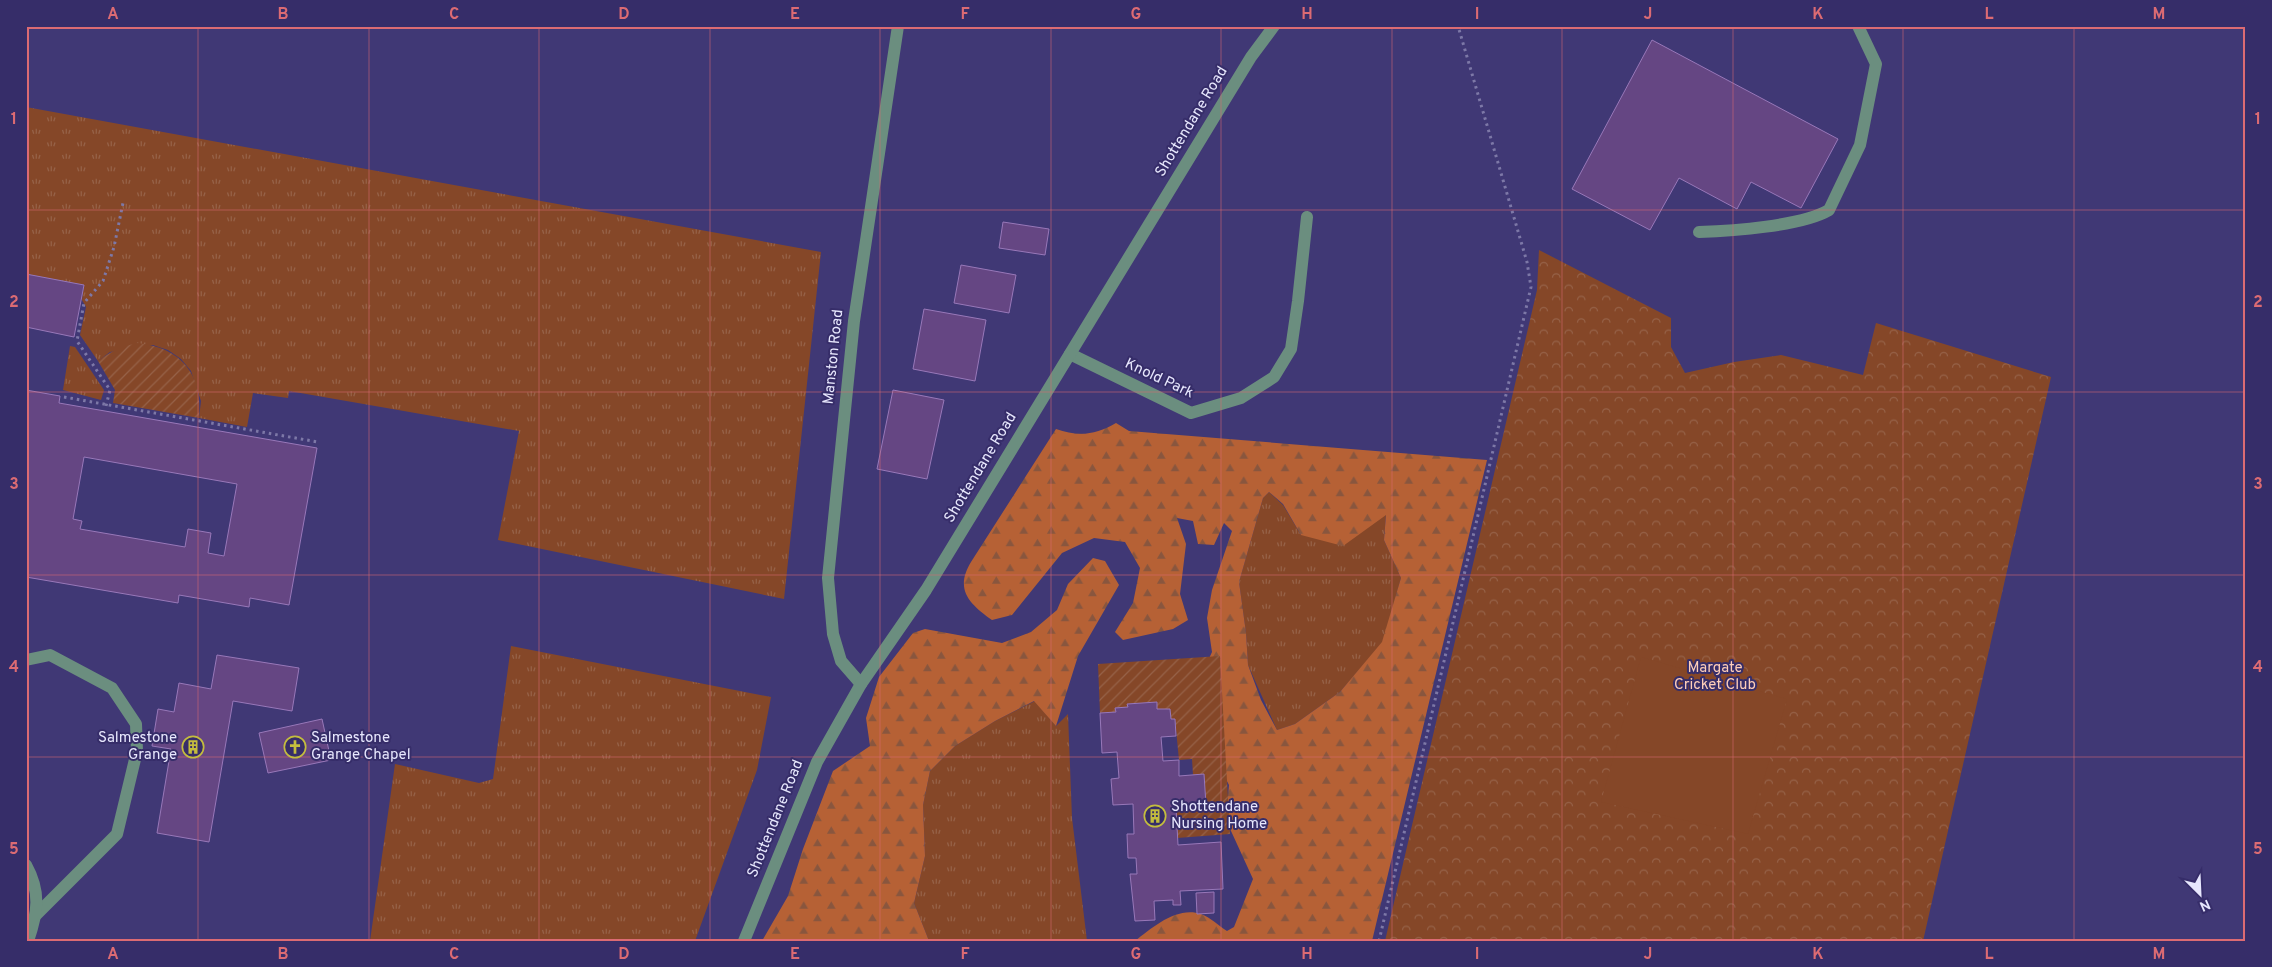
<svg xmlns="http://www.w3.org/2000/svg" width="2272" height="967" font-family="Overpass,sans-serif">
<defs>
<pattern id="grass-tufts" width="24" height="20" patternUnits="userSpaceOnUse" patternTransform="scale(1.25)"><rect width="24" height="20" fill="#854728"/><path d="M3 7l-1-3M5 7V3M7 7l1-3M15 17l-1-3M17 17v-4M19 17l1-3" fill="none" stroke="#966248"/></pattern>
<pattern id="forest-firs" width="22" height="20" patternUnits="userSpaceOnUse" patternTransform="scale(1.25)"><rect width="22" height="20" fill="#b66135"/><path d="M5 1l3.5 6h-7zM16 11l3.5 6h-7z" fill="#89563e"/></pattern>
<pattern id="park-crowns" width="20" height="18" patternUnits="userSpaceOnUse" patternTransform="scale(1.25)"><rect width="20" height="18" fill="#854728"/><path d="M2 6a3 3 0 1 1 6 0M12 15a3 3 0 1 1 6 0" fill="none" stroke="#966248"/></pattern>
<pattern id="garden-furrows" width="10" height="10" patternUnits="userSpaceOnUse" patternTransform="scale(1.25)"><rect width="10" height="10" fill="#854728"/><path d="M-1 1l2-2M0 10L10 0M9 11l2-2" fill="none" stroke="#966248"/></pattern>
</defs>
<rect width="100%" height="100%" fill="#403875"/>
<g fill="url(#grass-tufts)">
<path d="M26,107L821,252L784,599L498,540L519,431L289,391L288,398L253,393L247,427L199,418L201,401L191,371L181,359L168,350L153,345L110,352L98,361L80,335L86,307L82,300L84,285L26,274Z"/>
<path d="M70,346L75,347L104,390L101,400L63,390Z"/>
<path d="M1269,492L1283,505L1301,535L1386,514L1384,540L1401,578L1383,642L1340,692L1295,724L1277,730L1248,665L1246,633L1239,582L1263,498Z"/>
<path d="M511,646L771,697L757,770L695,941H370L395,764L479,783L493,779Z"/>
<path d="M1035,701L1056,726L1068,714L1072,818L1087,941H929L914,903L925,856L923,805L930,771L955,746L995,721Z"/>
</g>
<g fill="url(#forest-firs)" fill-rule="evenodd">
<path d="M1116,423L1129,431L1487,460L1372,941H1135C1153,927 1177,906 1201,914C1210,917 1219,926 1227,931L1234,927L1253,879L1226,820L1229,785L1215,758L1201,676L1212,652L1207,618L1212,590L1232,531L1224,523L1214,545L1198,544L1193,521L1177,518L1186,544L1180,594L1188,620L1173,629L1123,640L1115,632L1133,603L1140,568L1125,542L1094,538L1062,553L1012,615L992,620C970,604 954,590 971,562L1056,429C1078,437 1096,435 1116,423ZM1269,492L1283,504L1301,535L1343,546L1386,515L1384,540L1401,578L1382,642L1340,692L1295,724L1277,730L1261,700L1248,665L1246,633L1239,582L1263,498Z"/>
<path d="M1093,558L1105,561L1119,585L1078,656L1056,726L1034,701L995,721L955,746L930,771L923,805L925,856L914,903L929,941H762L788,896L803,849L833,771L870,746L866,718L879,677L913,633L925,629L1002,643L1031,632L1057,610L1068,584Z"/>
</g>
<path fill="url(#park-crowns)" d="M1539,250L1671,318V347L1685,373L1734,362L1781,355L1863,375L1876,323L2051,377L1923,941H1385L1537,290Z"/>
<g fill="url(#garden-furrows)">
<path d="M138,343C182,348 203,375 199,418L113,403L115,390L98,361C111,351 122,346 138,343Z"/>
<path d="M1220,656L1230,834L1177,838L1176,807L1206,805L1204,775H1193L1192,759L1179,760L1175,719H1171L1170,709H1157L1156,702L1128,704V707L1116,708V712L1100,713L1098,664Z"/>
</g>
<path fill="#854728" d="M1641,657L1787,699L1748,834L1601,802Z"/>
<g fill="#654683" stroke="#9878b9" fill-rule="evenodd">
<path d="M1652,40L1838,139L1801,208L1751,182L1737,209L1679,178L1650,230L1572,189Z"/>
<path d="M1003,222L1049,229L1045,255L999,248Z"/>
<path d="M961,265L1016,275L1009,313L954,303Z"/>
<path d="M26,274L84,285L74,337L26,327Z"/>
<path d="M924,309L986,320L975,381L913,369Z"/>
<path d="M26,390L60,396L59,403L317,448L289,605L250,598L249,607L179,595L178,603L26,577ZM84,457L237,484L224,556L208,553L211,533L188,529L185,547L80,529L82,521L73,519Z"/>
<path d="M893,390L944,400L927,479L877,469Z"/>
<path d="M217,655L299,668L292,711L233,701L209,842L157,833L171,749L152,746L158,709L174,712L179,683L211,689Z"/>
<path d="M1157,702V709H1170L1171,719H1175L1176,736L1161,737L1163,761L1179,760V776L1204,774L1206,805L1176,807L1178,845L1221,842L1223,889L1180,891L1181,905H1173V900L1154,901L1155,920L1135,921L1130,874H1137L1136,858H1128L1127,834H1134L1133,804L1113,805L1111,779L1119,778L1117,752L1102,753L1100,713L1116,712L1115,708L1128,707L1127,704Z"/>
<path d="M322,719L331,760L268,773L259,733Z"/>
<path d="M1214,892V913L1197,914L1196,893Z"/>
</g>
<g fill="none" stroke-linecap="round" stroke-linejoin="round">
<g stroke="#7d78a7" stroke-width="3" stroke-dasharray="2.5 4" stroke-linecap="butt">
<path d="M64,397L318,442"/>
<path d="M106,406L110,390L77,341L84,303L103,281L114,247L123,203"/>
<path d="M1379,941L1531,287L1527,262L1458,26"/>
</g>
<g stroke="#6b8e7f" stroke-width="12">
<path d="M1699,232C1732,231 1802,226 1829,210L1860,145L1876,64L1858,26"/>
<path d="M1070,354L1191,413L1241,398L1274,377L1291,349L1298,301L1307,217"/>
<path d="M26,660L50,655L112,688L136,724L137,751L117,834L36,915"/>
<path d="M861,684L841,661L833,634L828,578L854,321L898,26"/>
<path d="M26,865C41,892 38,912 28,941"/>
<path d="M744,941L817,762L861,684L926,590L1251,57L1274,26"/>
</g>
</g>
<path fill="none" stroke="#dc6b73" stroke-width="1" stroke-opacity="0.55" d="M198,26V941M369,26V941M539,26V941M710,26V941M880,26V941M1051,26V941M1221,26V941M1392,26V941M1562,26V941M1733,26V941M1903,26V941M2074,26V941M26,210H2246M26,392H2246M26,575H2246M26,757H2246"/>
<defs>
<g id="building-ring" transform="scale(1.125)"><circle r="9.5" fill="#362d69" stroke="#c4bd3e" stroke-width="1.5"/><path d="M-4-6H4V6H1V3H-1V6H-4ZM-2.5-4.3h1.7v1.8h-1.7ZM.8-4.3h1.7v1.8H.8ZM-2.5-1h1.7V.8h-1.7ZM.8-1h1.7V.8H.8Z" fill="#c4bd3e"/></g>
<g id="church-ring" transform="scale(1.125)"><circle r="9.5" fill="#362d69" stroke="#c4bd3e" stroke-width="1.5"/><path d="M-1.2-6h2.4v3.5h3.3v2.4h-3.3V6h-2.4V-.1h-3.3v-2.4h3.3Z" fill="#c4bd3e"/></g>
</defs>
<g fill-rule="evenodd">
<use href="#building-ring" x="193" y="747"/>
<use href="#church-ring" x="295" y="747"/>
<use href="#building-ring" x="1155" y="816"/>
</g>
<g text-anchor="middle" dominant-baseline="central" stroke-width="4" stroke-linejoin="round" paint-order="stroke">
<g font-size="15" fill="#e7e7fd" stroke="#362d69">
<text transform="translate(1192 122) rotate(-59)">Shottendane Road</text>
<text transform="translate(834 357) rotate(-84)">Manston Road</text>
<text transform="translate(1159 379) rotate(25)">Knold Park</text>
<text transform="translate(981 468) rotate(-59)">Shottendane Road</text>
<text transform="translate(776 819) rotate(-68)">Shottendane Road</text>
</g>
<g font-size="15" fill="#feceb8" stroke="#362d69">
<text x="1715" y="668">Margate<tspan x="1715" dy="17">Cricket Club</tspan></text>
</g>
<g font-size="15" fill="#e7e7fd" stroke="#362d69" text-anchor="start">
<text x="177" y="738" text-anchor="end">Salmestone<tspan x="177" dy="17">Grange</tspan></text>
<text x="311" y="738">Salmestone<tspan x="311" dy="17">Grange Chapel</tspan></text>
<text x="1171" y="807">Shottendane<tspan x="1171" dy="17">Nursing Home</tspan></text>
</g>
</g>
<rect width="2272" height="967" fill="none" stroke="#362d69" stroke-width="55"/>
<g transform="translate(2200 894) rotate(156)" stroke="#362d69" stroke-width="4" paint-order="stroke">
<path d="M0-4L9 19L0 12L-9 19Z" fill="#e7e7fd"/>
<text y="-8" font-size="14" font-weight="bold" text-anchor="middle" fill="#e7e7fd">N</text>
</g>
<rect x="28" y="28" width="2216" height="912" fill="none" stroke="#dc6b73" stroke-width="2"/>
<g font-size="16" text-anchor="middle" font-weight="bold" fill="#dc6b73">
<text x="113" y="19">A</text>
<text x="283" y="19">B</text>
<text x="454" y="19">C</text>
<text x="624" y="19">D</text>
<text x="795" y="19">E</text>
<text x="965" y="19">F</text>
<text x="1136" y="19">G</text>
<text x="1307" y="19">H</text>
<text x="1477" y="19">I</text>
<text x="1648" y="19">J</text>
<text x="1818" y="19">K</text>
<text x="1989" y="19">L</text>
<text x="2159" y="19">M</text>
<text x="14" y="124">1</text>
<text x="2258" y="124">1</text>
<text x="14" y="307">2</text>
<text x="2258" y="307">2</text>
<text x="14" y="489">3</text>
<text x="2258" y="489">3</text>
<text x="14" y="672">4</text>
<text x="2258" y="672">4</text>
<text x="14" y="854">5</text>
<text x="2258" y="854">5</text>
<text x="113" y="959">A</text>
<text x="283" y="959">B</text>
<text x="454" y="959">C</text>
<text x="624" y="959">D</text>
<text x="795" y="959">E</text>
<text x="965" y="959">F</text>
<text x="1136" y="959">G</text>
<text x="1307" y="959">H</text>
<text x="1477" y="959">I</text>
<text x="1648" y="959">J</text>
<text x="1818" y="959">K</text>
<text x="1989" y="959">L</text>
<text x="2159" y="959">M</text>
</g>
</svg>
